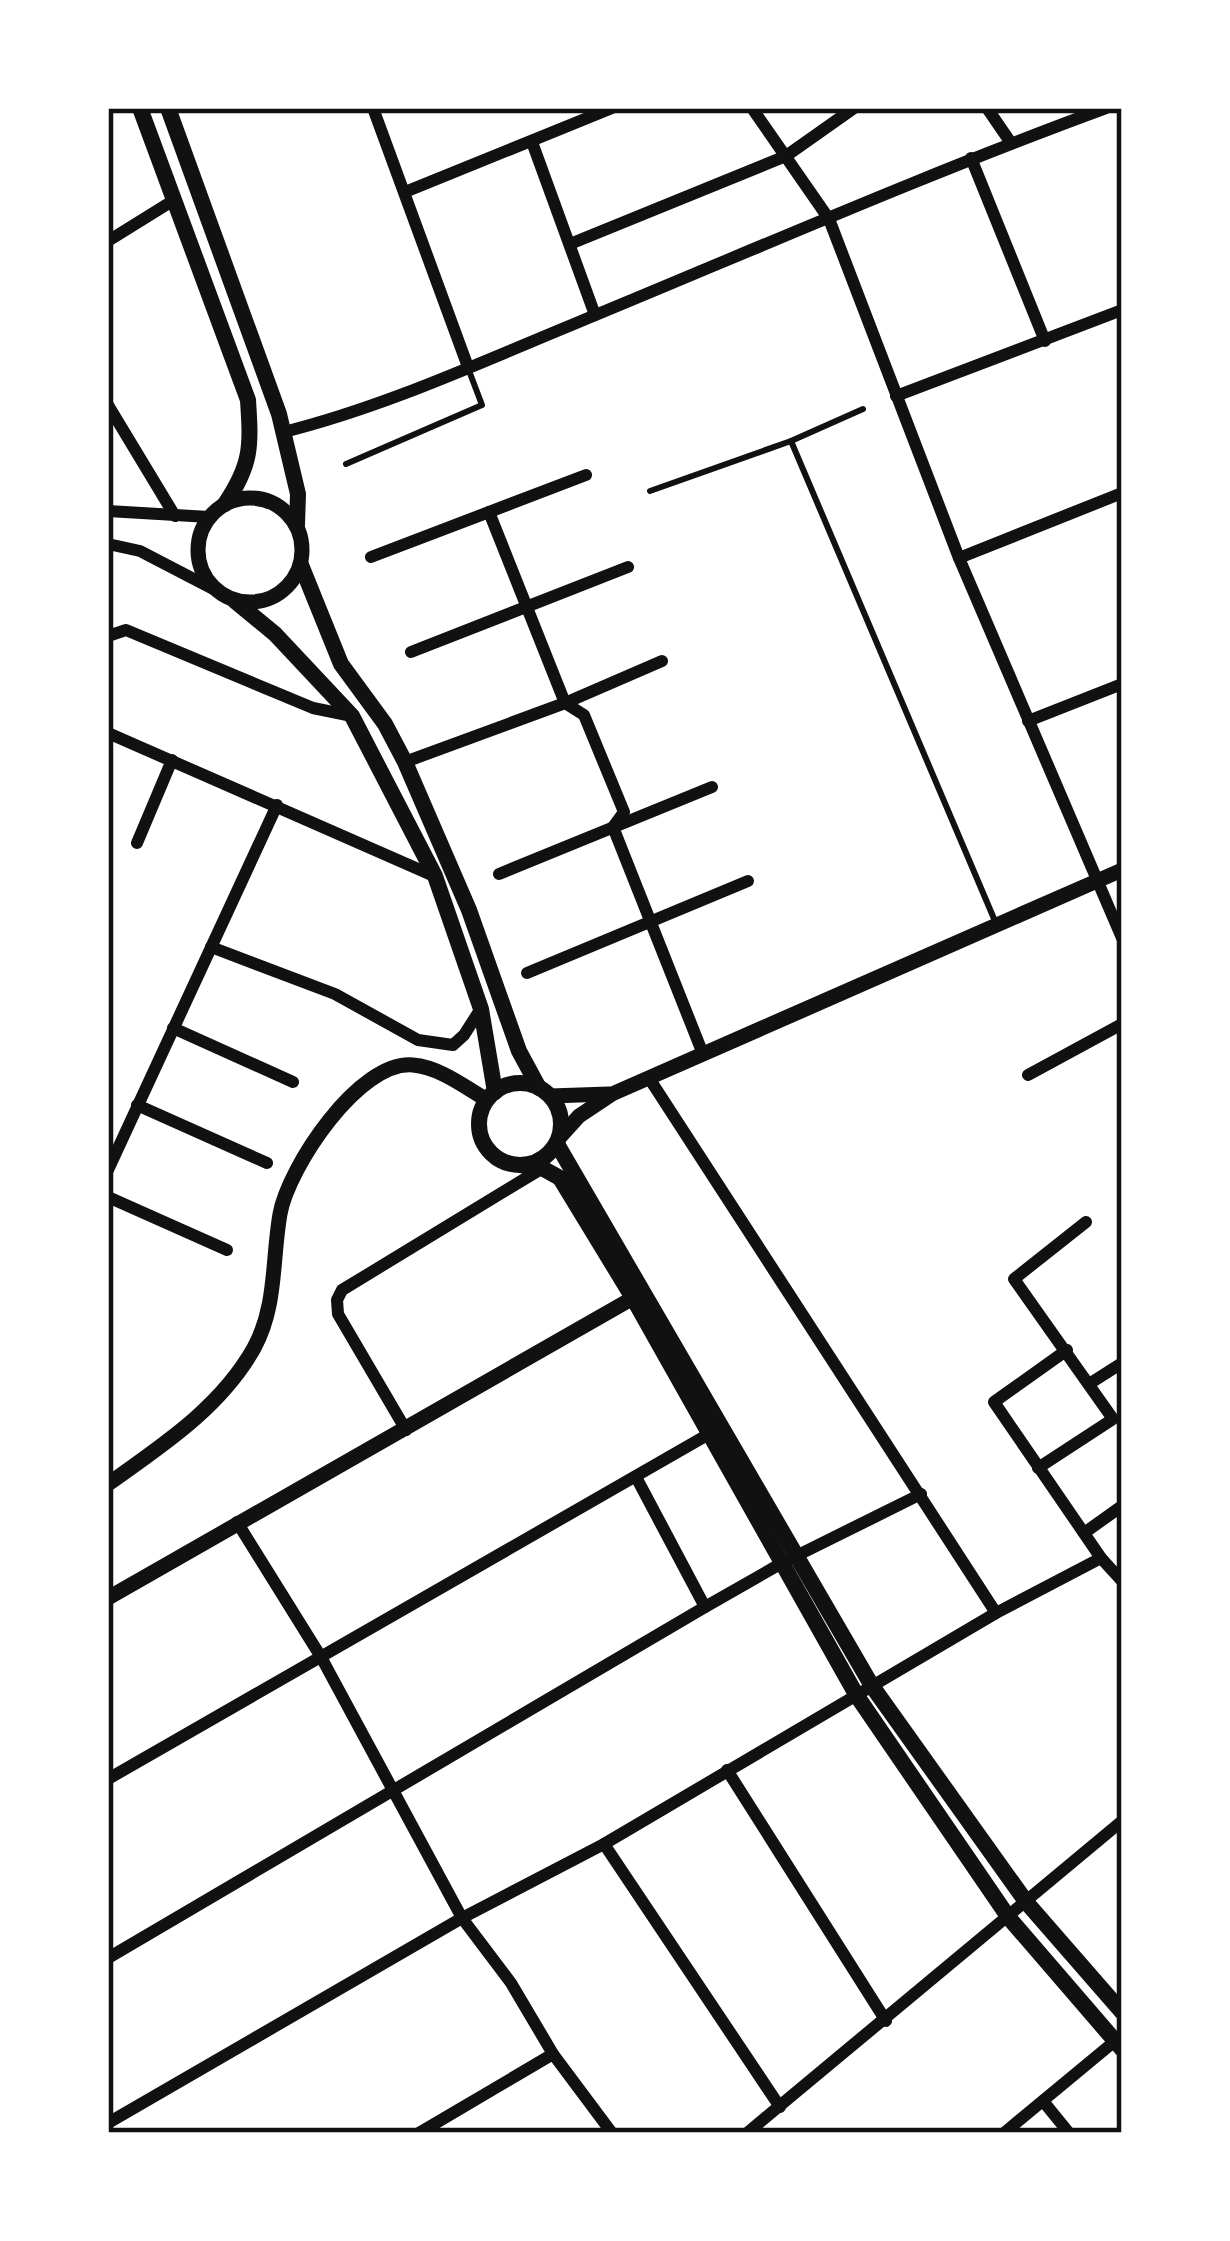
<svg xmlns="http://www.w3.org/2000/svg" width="1230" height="2241" font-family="'Archivo Narrow',sans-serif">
<rect width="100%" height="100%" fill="#fff"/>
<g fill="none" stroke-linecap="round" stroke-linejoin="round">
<g stroke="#111" stroke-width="6">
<path d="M791,441L863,409"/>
<path d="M346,464L482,405L468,368"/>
<path d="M650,491L791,441L995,921"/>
</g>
<g stroke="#111" stroke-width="12">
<path d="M373,108L468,367"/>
<path d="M752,108L829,219L959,558L1122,938"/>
<path d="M987,108L1011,143"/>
<path d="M532,142L595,315"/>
<path d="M971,158L1045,341"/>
<path d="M405,192L612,108"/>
<path d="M108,241L174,200"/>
<path d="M570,244L786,156L854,108"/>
<path d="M896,396L1122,310"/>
<path d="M108,405L175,516"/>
<path d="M284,432C384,407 479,363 574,324C751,251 926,174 1106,108"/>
<path d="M108,511L209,517"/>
<path d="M489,512L565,703L584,715L624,812L613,827L703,1054"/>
<path d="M108,544L140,551L217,591"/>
<path d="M371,557L586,475"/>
<path d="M959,558L1122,493"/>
<path d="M108,636L126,630L313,708L352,716"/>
<path d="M411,652L628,567"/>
<path d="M1028,721L1122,684"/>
<path d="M108,733L434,876"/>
<path d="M405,762L565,703L662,661"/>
<path d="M137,843L172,760"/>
<path d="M499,874L712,787"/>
<path d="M211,947L335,994L418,1040L453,1045L464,1035L480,1010"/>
<path d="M527,973L748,881"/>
<path d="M173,1028L293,1082"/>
<path d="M1028,1075L1122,1024"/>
<path d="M649,1078L996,1613"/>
<path d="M137,1105L267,1163"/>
<path d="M108,1170L277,805"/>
<path d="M108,1197L227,1250"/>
<path d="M1067,1350L994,1402L1101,1558L1122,1581"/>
<path d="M1089,1384L1122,1363"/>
<path d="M406,1430L338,1314L337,1300L342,1290L541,1169"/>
<path d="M1038,1468L1113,1419L1014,1279L1086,1222"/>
<path d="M636,1477L705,1607"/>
<path d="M237,1522L321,1657L462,1918L511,1983L553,2054L612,2133"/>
<path d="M1084,1533L1122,1506"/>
<path d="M727,1770L886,2021"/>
<path d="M108,1779L709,1434"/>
<path d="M604,1844L780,2107"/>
<path d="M108,1958L705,1607L782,1563L921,1494"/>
<path d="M1043,2101L1069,2133"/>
<path d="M108,2123L462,1918L604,1844L996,1613L1101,1558"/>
<path d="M419,2133L553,2054"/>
<path d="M747,2133L1122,1821"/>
<path d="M1004,2133L1115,2041"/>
</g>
<g stroke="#111" stroke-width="15">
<circle cx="250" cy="550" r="52"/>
<path d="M550,1096L609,1094"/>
<path d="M560,1137L579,1116L612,1094L1122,870"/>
<path d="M108,1484C163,1445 221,1407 254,1348C277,1306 272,1259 280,1214C288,1168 359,1060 413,1065C439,1067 465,1087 487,1100"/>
<path d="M108,1598L633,1298"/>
</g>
<g stroke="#111" stroke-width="16">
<path d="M140,108L248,400C251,446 252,464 225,504"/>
<path d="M168,108L279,414L298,494L297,525"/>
<path d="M301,565L341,664L385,724L405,762L469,910L519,1051L539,1088"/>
<path d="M235,601L275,634L352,716L435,876L481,1009L495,1092"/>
<circle cx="520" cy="1124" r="41"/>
<path d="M557,1144L872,1686L1027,1903L1122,2012"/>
<path d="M524,1166L542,1168L560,1178L633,1298L857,1696L1009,1918L1122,2049"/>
</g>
</g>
<rect width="1230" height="2241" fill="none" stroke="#ffffff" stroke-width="222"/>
<rect x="111" y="111" width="1008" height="2019" fill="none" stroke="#111" stroke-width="4.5"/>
</svg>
